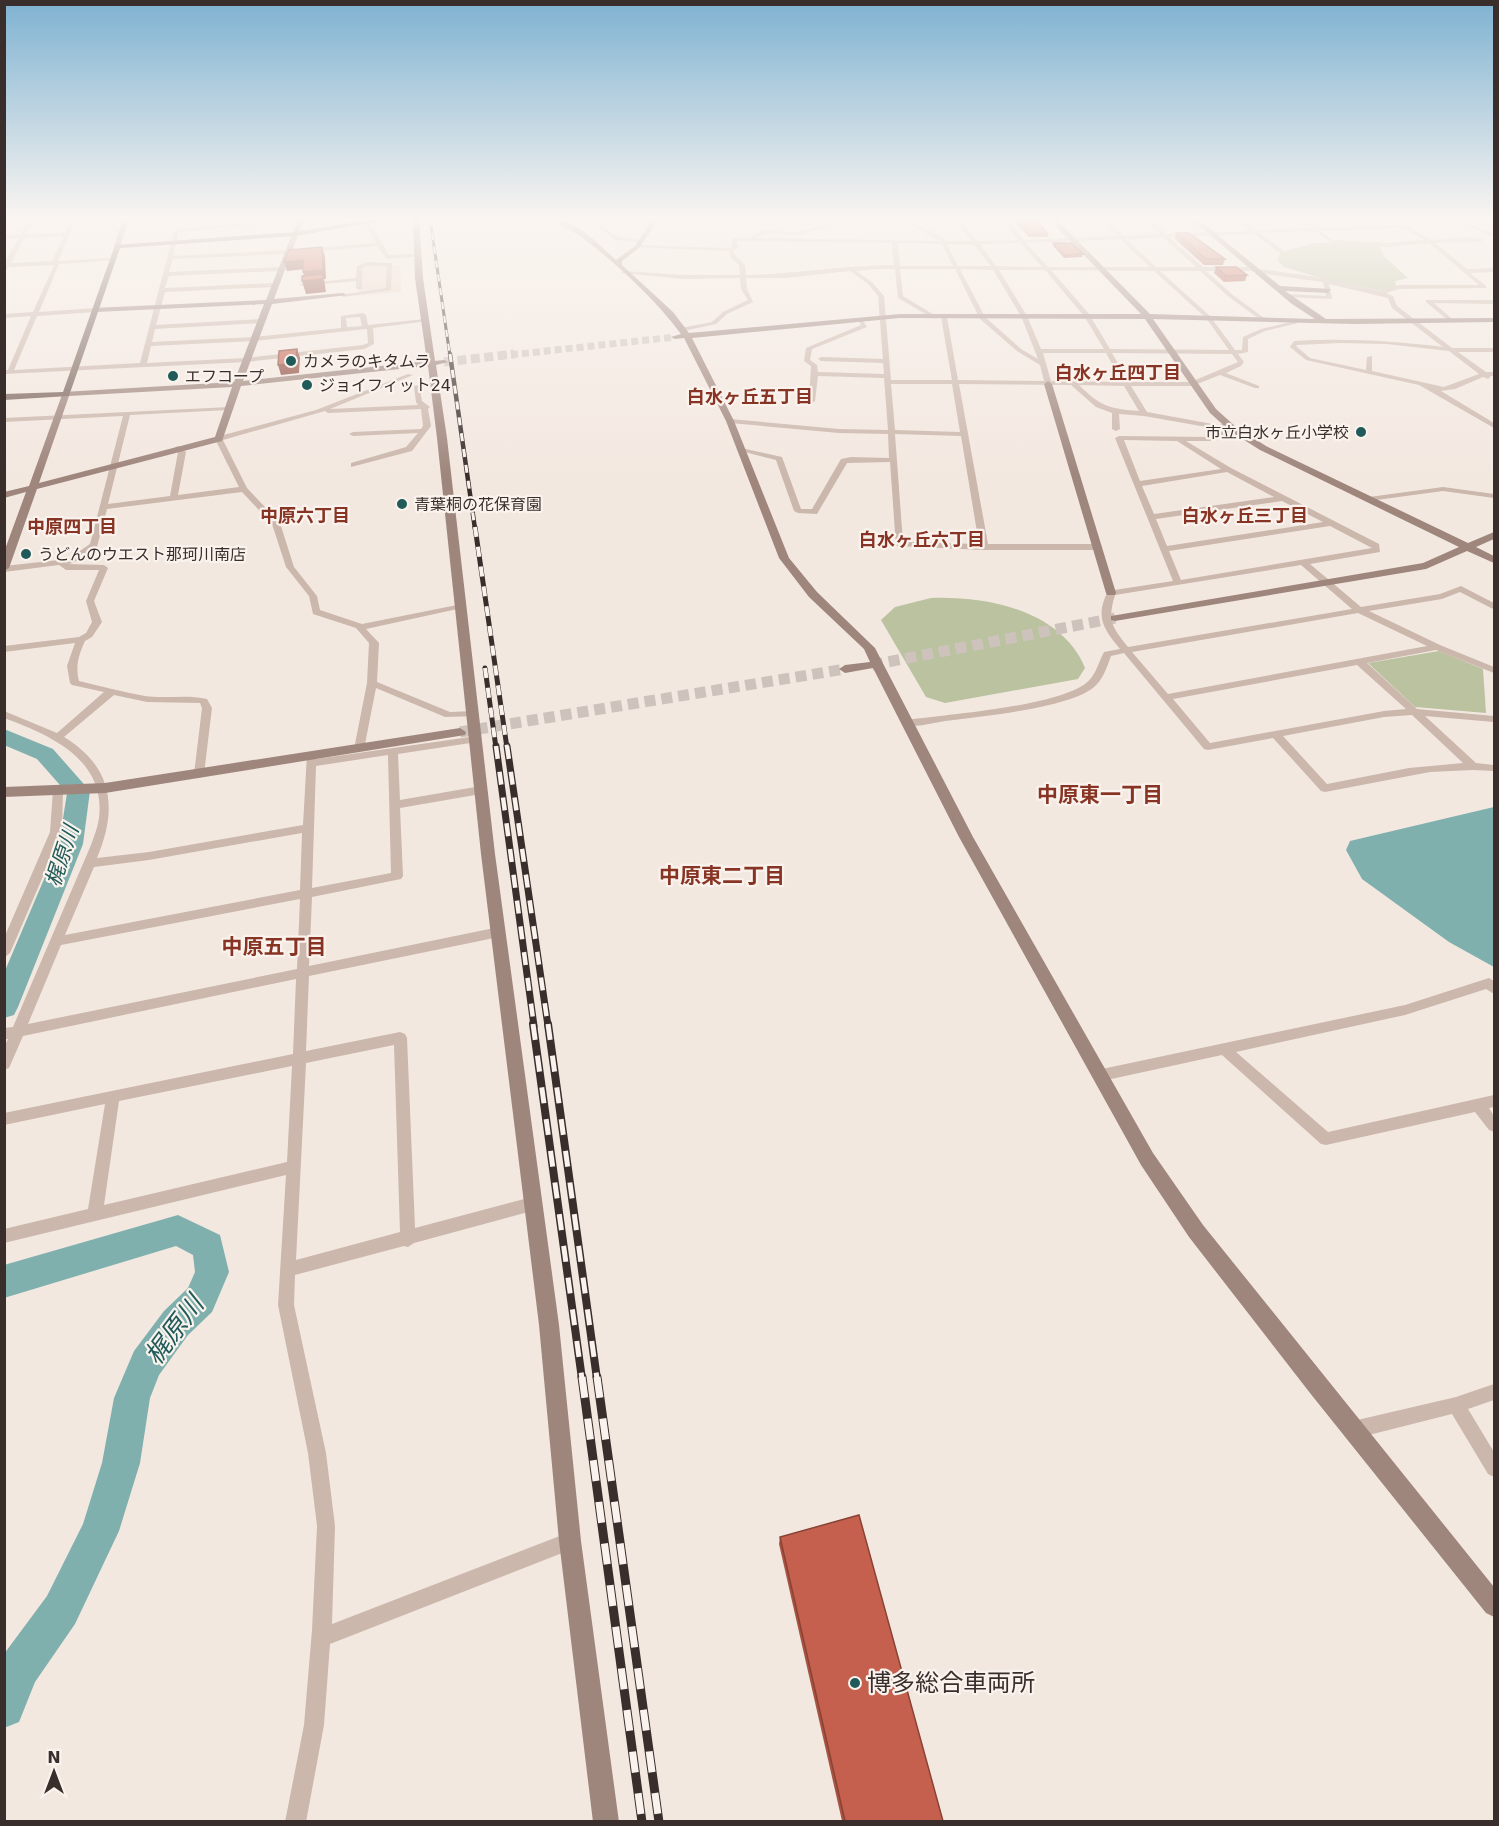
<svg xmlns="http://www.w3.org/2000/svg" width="1499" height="1826" font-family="'DejaVu Sans','Noto Sans JP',sans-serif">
<rect width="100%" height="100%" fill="#f3e8e0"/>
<g fill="#bac2a0">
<path d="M1354,242L1380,247L1384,256L1408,278L1395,281L1396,286L1382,291L1327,280L1284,267L1277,260L1281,252L1315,243Z"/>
<path d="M931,598C987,596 1061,610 1085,668L1078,679L945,703L926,697L881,620L895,607Z"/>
<path d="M1439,651L1483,669L1486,713L1415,707L1368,663Z"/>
</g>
<path fill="#ead8c8" d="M392,263V266L400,265L401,292L354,296L359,293L360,267Z"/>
<path fill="#7fb0ae" d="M1494,807V967L1449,942L1362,879L1346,850L1350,841Z"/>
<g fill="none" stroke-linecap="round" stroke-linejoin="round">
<g fill="#7fb0ae" fill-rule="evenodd">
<path d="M4,729L53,749L90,791L83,844L18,1007L14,1015L4,1018V973L59,844L67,793L37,759L4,745Z"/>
<path d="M178,1215L220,1235L229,1272L212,1312L188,1335L159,1375L150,1398L140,1463L119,1531L75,1624L35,1682L19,1722L4,1728V1654L47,1596L83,1524L102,1463L114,1398L134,1351L164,1311L188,1288L195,1272L193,1255L176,1246L4,1298V1265Z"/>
</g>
<path stroke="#cec3bc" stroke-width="7" stroke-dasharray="7 4" stroke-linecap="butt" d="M500,356L675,337"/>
<path stroke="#cec3bc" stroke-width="9" stroke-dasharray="9 4.5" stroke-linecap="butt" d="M444,362L514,354"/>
<g stroke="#cec3bc" stroke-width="11" stroke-dasharray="11 6" stroke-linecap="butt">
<path d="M872,665L1115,618"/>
<path d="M460,732L845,669"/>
</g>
<g fill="#cbb7ac" fill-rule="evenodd">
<path d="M28,219H33L26,234L65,233L71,219H107L75,222L58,261L111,258L114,260L59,264L39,312L96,308L99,310L96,312L37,316L14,370L140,363L174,231L177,229L293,219H313L179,232L173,256L288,250L376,243L362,219H367L389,255L418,254L421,256L387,259L377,246L288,254L173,259L169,272L281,267L284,269L281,271L169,276L165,288L274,283L277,285L274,287L165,292L156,325L261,319L264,321L261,323L155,329L152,342L254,337L341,328V316L363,313L366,315L368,325L425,319L428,321L373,328L374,344L364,349L246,362L4,374V370H8L31,316L4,318V314L33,312L54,265L9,267L4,272V263L19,238L4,239V235H20L26,224L4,225V222ZM64,236L52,261L11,263L24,238ZM360,317L362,326L347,327L346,318ZM367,329L368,343L363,345L246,358L147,363L151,346L254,341Z"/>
<path d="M181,219H188L186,221Z"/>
<path d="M602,219H607L604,227L618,237L645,240L642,242L615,240L598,227Z"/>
<path d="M833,219H839L838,223L800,235L768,233L756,238L940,241L900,219H906L944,238L946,241H972L954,219H959L977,241L1018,240L1001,219H1006L1024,240L1117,236L1100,219H1105L1123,236L1160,234L1144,219H1149L1166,234L1250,231L1236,219H1241L1256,230L1311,228L1299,219H1304L1317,228L1398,225L1396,223L1399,221L1431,240L1465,237L1483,239L1481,242L1435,243L1467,269L1494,268V272L1470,273L1486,286V288L1399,289L1386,293L1393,296L1397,306L1452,348H1494V352H1458L1486,372H1494V376H1491L1488,379L1483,377L1455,389L1441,391L1494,423V428L1419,385L1306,360L1290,347L1294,341C1345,338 1393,341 1443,347L1392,308L1388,298L1329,284L1332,299L1287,297L1285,294L1326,296L1323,282L1258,273L1255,271H1206L1233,295L1264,318L1262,321L1229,297L1200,271H1160L1210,316L1235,350H1242L1243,337L1261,329L1291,322L1290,320L1293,318L1298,323L1265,331L1248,339V352L1238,354L1244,362L1241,366L1226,373L1259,386V388H1255L1220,375L1192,386H1131L1147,412L1218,425L1228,423L1232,425L1231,427L1218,429L1144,416L1119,414L1120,429L1116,431L1112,429V413L1096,407L1071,385L959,384L988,544H1098L1102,547L1098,550H984L896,546L890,462L847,463L817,514L798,513L794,511L776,460L737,450L741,448L782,457L801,509H812L841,459L851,457L889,458L888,434L839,433L730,423L726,421L730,419L839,429L888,430L884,378L818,376L815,401L812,403L809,401L811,366L804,361L806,348L861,325L857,318H861L867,327L812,349L810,360L817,365L818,372L884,374L883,363L821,361L818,359L821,357L883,359L878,296L868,284L850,271L786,278H746L747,289L753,302L727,314L716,324L683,331L681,328L712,322L723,312L748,300L741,289L740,278L684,279L621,273L624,271L684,275H740L739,265L731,258L729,251L634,247L637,245L724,248L732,247V238H750C765,224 779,234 796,232C809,230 821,224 833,221ZM1403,228L1425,240L1386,243L1333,240L1321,231ZM1315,231L1332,243L1386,247L1429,243L1479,285H1399L1380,291L1311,276L1259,269L1256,267H1203L1169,237L1254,234L1282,254L1284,251L1260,233ZM1163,237L1196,267H1156L1126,239ZM1120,239L1150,267H1048L1026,243ZM737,241L892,243L894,265C845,265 796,274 746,275L745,265L736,256L734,250L738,248ZM898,243L942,244L953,266H900ZM1021,243L1042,267L996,266L980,244ZM947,244L974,245L991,266H958ZM876,269H895L898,298L934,319L936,316L903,296L900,269H955L980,319L1017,351L1040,365L1044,381L958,380L947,317L944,315L941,317L952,380H891L884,296L872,282L856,271ZM960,269L993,270L1021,316L1038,359L1021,349L985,317ZM999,270H1045L1084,316L1104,349H1041L1027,316ZM1051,270L1154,271L1206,318L1229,350L1110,349L1089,314ZM1340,343L1387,344L1449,351L1479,374L1444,387L1372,371V356L1367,357L1366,370L1310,358L1296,346L1297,345ZM1043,353H1106L1122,382L1051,381ZM1112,353L1232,354L1238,362L1191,382H1129ZM891,384H952L960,432L895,430ZM1079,385L1124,386L1139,411C1110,409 1100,406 1079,385ZM895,434L961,436L979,544L903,542Z"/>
<path d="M1449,219H1456L1494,234V237Z"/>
<path d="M367,262L392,263L391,290L343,297L340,295L386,288L387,266H368L362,268V288L359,290L356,288V281L302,286L299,284L356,278L357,266Z"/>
<path d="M1426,300H1494V304L1434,303L1452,319L1450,322L1426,302Z"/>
<path d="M408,374L413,375L330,409L418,405L416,402L414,386L419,385L422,401L430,407L428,409L431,426L412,451L351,467V463L406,447L418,433L353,436L349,434L353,432L421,429L423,426L421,409L328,413L325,411L223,440L247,488L280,523L294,567L317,596L320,610L362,624L462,604V608L366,629L379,643L377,682L450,712L474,711L478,712V716L445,717L376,688L364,749L363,751H355L354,749L367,683L369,643L356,628L313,614L309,596L286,567L272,524L242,492L107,509L97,547L73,563L68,564L104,565L108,568L94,601L102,622L92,637L85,641C79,654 75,666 79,681C101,686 123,692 145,696C166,699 187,694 207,699L212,708L204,774L199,778L194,774L202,708L200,703L147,702L114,695L64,737C113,767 118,808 97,858L149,852L303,825L307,754H315L316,759L477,736L482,739L477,742L398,754L400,800L481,786L486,790L481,794L400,808L403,876L401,879L312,897L309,966L499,927L503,929L505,932L503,935L499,937L309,976L306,1051L400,1032L405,1034L407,1038L415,1228L532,1197L537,1199L539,1204L537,1209L532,1211L414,1243L408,1247L404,1246L295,1275L294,1305L326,1453L335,1526L332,1624L570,1532L576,1535L579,1541L576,1547L570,1550L330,1644L324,1725L306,1822H285L304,1725L312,1630L317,1526L308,1453L278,1305L286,1175L4,1243V1229L88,1209L105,1104L4,1125V1113L293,1054L296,979L23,1036L9,1068L4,1070V1047L8,1039H4V1028L13,1027L91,845C94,836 98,827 99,818C106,759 50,735 4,718V711L57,733L104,692L72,685L70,683L67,666L75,643L4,652V646L79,637L86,633L92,622L86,601L99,570H66L59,565L4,572V566L68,559L90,544L123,416L4,422V418L230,407L231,408L228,410L130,415L108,504L170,496L178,452L174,448L178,446L186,452L178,495L239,487L215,439L216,437L316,410ZM388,755L391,873L312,888L316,766ZM302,833L300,890L65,935L94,867L149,860ZM300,899L297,969L28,1024L61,945ZM394,1045L400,1232L296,1260L306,1063ZM292,1066L287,1162L104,1205L119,1101Z"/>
<path d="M1230,427L1237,429L1213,441H1186L1231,468L1379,544L1380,552L1310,564L1361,607L1440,594L1461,586L1494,603V609L1491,608L1460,592L1442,599L1369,611L1440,645L1494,667V673L1436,650L1367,663L1417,709L1494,716V722L1425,716L1476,763L1494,765V771L1473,770L1430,772L1325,792L1321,791L1273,738L1208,750L1204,749L1124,653L1111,656C1107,667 1103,680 1093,688C1065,709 981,716 945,721C932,723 916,728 903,725V721L907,720C950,714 1052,707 1085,684C1096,676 1098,663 1104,652L1120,649C1103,628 1095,617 1108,591L1173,581L1115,438L1119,436L1212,437ZM1124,440L1177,441L1221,469L1140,481ZM1227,472L1274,497L1154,514L1142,486ZM1282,501L1323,522L1167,546L1156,519ZM1330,526L1372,548L1181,580L1169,551ZM1301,565L1352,609L1128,647C1112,627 1107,621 1115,595ZM1358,613L1427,646L1168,694L1132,652ZM1357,665L1406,709L1384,711L1210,743L1173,699ZM1412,715L1463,763L1409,768L1327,784L1283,736L1384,717Z"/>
<path d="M1443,487L1494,494V498L1443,491L1369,501L1365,499L1369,497Z"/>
<path d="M58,786L63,790L62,832L10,953L4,958V938L50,832L53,790Z"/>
<path d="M1489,978L1494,981V994L1486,989L1405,1015L1236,1052L1328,1132L1494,1095V1107L1489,1108L1494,1116V1132L1489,1130L1475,1112L1326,1145L1321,1144L1222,1055L1102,1081L1097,1079L1095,1075L1097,1071L1102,1069L1405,1005Z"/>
<path d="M1494,1384V1400L1468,1409L1494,1452V1477L1488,1474L1452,1414L1353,1439L1347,1436L1344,1430L1347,1424L1353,1421L1456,1397Z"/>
</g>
<g fill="#9f867d" fill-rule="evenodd">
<path d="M123,219H129L120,246L117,248L114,246Z"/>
<path d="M298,219H304L274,299L343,293L347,295L272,304L243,381L427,361L415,278L413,219H419L423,278L435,361L444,360L448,362L436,365L447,438L495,854L559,1325L581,1541L619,1822H593L559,1541L539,1325L481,854L437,438L428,366L241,386L222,441L37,489L9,568L4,571V552L26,492L4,498V492L29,486L63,392L234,382L264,304L96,312L93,308L266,300ZM232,387L215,437L39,483L69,396Z"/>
<path d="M552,219C576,219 599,245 616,260L635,246L653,219H659L639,248L622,261V265L673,312L689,333L900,314H1141L1049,219H1056L1150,314L1315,319L1292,304L1191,219H1198L1280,286L1331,289L1328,293L1285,291L1326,319L1494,318V322L1355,324L1153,319L1216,409L1236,427L1266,446L1468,543L1494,532V539L1476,547L1494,556V563L1467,551L1426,569L1115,621L1111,620V616L1423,563L1459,547L1260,450L1230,431L1210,413L1145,319L900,318L692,338L734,421L789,558L817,592L875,648L973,837L1153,1153L1203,1225L1494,1587V1617L1486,1613L1310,1393L1189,1237L1141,1165L959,837L873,668L845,673L839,669L845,665L870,662L864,649L809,597L779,558L726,421L684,338L675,339L671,337L681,334C655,299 619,266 584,239C574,231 562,227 552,219Z"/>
<path d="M1048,381L1052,384L1116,593L1115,595H1107L1106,593L1044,384Z"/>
<path d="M460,728L466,732L465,735L105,793L4,797V787L105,783Z"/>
</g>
<path fill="#7b645c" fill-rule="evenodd" d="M375,219H391L295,236L120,248L69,396L4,400V394L63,392L115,245L295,232Z"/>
<g stroke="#392e2b" stroke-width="3">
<path id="rail-far5" d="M430,219L450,356"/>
</g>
<g stroke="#392e2b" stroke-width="4.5">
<path id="rail-far4" d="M450,354L475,529"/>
</g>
<g stroke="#392e2b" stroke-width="5">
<g id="rail-far3">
<path d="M475,527L507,748"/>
<path d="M485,668L496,748"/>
</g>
</g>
<g stroke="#392e2b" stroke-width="7">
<g id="rail-far2">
<path d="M496,746L534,1026"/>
<path d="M507,746L548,1026"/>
</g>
</g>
<g stroke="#392e2b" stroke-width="8">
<g id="rail-far1">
<path d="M533,1024L582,1379"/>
<path d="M548,1024L597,1379"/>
</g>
</g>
<g stroke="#392e2b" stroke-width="9">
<g id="rail">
<path d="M582,1377L642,1822"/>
<path d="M597,1377L659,1822"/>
</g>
</g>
<use href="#rail-far5" stroke="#faf3ed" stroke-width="2" stroke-dasharray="7" stroke-linecap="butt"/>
<use href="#rail-far4" stroke="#faf3ed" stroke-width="3" stroke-dasharray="8" stroke-linecap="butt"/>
<use href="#rail-far3" stroke="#faf3ed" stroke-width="4" stroke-dasharray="10" stroke-linecap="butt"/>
<use href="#rail-far2" stroke="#faf3ed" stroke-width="4.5" stroke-dasharray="13" stroke-linecap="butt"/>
<use href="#rail-far1" stroke="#faf3ed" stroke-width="5" stroke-dasharray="16" stroke-linecap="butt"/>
<use href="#rail" stroke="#faf3ed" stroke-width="7" stroke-dasharray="21" stroke-linecap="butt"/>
</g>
<g fill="#a95342">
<path d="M1012,219H1035L1048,234V237H1029Z"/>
<path d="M1176,233L1225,259L1223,265H1204L1175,239Z"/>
<path d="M1053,243L1083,254L1082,257L1064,258L1053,246Z"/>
<path d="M1216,267L1247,275L1245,281L1224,282L1214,273Z"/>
<path d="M780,1537L943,1821H842L779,1544Z"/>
</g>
<g fill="#894336">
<path d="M322,247L325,256L326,279H324L326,292L306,294L302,281H305L303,272Z"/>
<path d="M303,260L305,269L287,271L284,262Z"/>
<path d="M297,349L300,358L299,373L281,375L278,365Z"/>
</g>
<g fill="#c4604d" stroke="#894336" stroke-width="1.5">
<path d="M1015,219H1035L1048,234L1029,235Z"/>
<path d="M1176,233H1189L1225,259H1206Z"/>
<path d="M1053,243H1071L1083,254L1064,255Z"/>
<path d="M322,247L323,270L303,272V260L284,262L289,250Z"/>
<path d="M1216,267H1236L1247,275L1226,276Z"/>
<path d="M323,274V279L302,281V276Z"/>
<path d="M297,349L296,363L278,365L279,351Z"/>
<path d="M859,1515L943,1821H845L780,1537Z"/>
</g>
<linearGradient id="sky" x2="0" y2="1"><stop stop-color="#7eb2d1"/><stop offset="0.46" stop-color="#faf5f1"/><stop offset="1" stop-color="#faf5f1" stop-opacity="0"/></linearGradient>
<rect width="1499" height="475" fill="url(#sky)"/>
<g fill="#205b5a" stroke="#faf3ed" stroke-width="2">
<circle cx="291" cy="361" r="6"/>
<circle cx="173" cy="376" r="6"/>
<circle cx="307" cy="385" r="6"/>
<circle cx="1361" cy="432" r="6"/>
<circle cx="402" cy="504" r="6"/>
<circle cx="26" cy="554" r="6"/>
<circle cx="855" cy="1683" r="6"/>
</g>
<g text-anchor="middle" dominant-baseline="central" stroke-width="4.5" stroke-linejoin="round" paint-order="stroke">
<g font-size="16" fill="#392e2b" stroke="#faf3ed" text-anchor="start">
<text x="303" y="361">カメラのキタムラ</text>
<text x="185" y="376">エフコープ</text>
<text x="319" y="385">ジョイフィット24</text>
<text x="1349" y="432" text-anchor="end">市立白水ヶ丘小学校</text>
<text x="414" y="504">青葉桐の花保育園</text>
<text x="38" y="554">うどんのウエスト那珂川南店</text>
</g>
<g font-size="18" font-weight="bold" fill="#873425" stroke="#faf3ed">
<text x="1118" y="372">白水ヶ丘四丁目</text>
<text x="750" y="396">白水ヶ丘五丁目</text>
<text x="305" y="515">中原六丁目</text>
<text x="1245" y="515">白水ヶ丘三丁目</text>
<text x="72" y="526">中原四丁目</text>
<text x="922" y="539">白水ヶ丘六丁目</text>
</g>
<g font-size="21" font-weight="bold" fill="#873425" stroke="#faf3ed">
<text x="1100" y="795">中原東一丁目</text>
<text x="722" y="876">中原東二丁目</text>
<text x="274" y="947">中原五丁目</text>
</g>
<g font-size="21" font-style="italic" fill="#205b5a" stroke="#faf3ed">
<text transform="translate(62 856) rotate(-72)">梶原川</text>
</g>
<g font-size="24" fill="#392e2b" stroke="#faf3ed" text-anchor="start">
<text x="867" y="1683">博多総合車両所</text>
</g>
<g font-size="26" font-style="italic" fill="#205b5a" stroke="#faf3ed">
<text transform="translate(174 1330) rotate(-53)">梶原川</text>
</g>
</g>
<rect width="1499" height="1826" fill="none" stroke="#392e2b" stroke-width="12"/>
<g transform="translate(54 1772)" stroke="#faf3ed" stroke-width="4.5" paint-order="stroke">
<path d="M0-4.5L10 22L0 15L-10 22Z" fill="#392e2b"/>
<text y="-9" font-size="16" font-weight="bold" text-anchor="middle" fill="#392e2b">N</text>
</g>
</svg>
